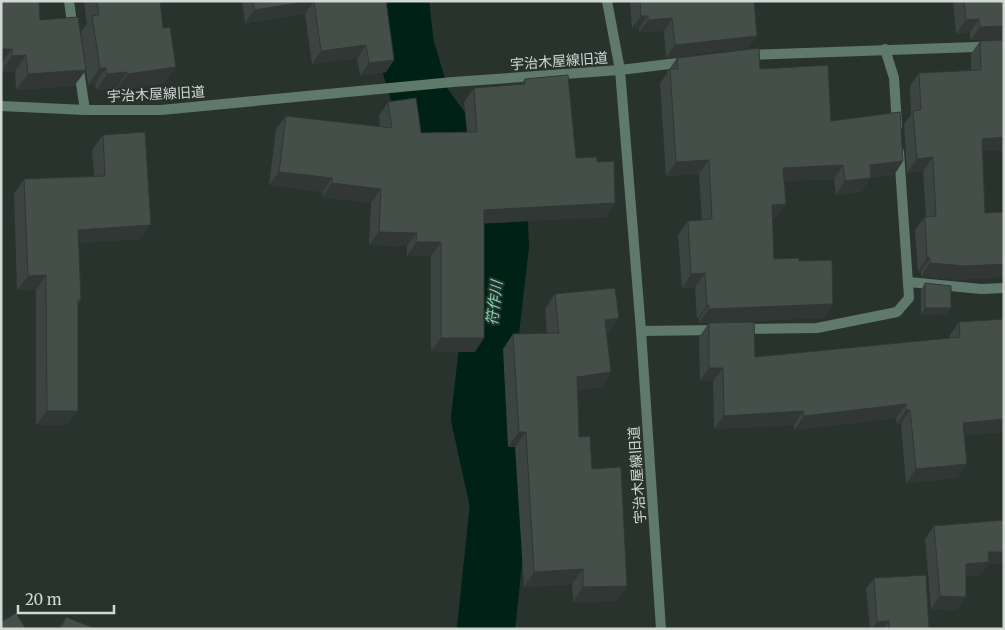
<svg xmlns="http://www.w3.org/2000/svg" width="1005" height="630" font-family="Merriweather,'Noto Sans JP',serif">
<rect width="100%" height="100%" fill="#29332e"/>
<g fill="none" stroke-linecap="round" stroke-linejoin="round">
<path stroke="#002115" stroke-width="58" d="M400,1L405,46L422,103L489,193L499,223L500,246L480,418L499,504L486,629"/>
<g stroke="#5f7a6d" stroke-width="10">
<path d="M69,1L73,30"/>
<path d="M607,1L620,70L641,331L661,629"/>
<path d="M885,49L894,78L897,126"/>
<path d="M747,55L1004,46"/>
<path d="M78,64L85,110"/>
<path d="M1,106L85,110H161L453,82L620,70L686,62"/>
<path d="M909,282L981,289L1004,288"/>
<path d="M742,329L817,328L897,312L909,298L899,152"/>
<path d="M641,331L718,330"/>
</g>
</g>
<g fill="#3b4440">
<path d="M1,1L40,20L86,70L74,86L16,90L15,71L1,72Z"/>
<path d="M84,1H160L163,28L176,67L164,83L116,90V88L96,90L95,84L88,85L81,32L87,24Z"/>
<path d="M242,1H386L394,60L386,72L360,76L357,58L312,64L305,14L245,23Z"/>
<path d="M630,1H754L757,36L748,48L666,58L664,31L639,32V28H632Z"/>
<path d="M953,1H1004V150L983,151L985,213L1004,212V277L957,280L921,276V271L918,272L915,230L925,217H926L923,171L907,173L904,124L911,115L910,86L919,73L971,70V54L980,41L1000,40H970V32L956,34Z"/>
<path d="M677,58L760,69L831,121L903,161L894,175L871,177L861,192L836,195L834,179L784,181L786,204L776,218H772L774,259L799,261L833,304L824,318L699,323V319H697L695,287L682,288L678,235L688,221L702,220L699,174L666,176L660,83L667,74V72Z"/>
<path d="M525,79L576,158L597,162L615,203L606,217L484,223L475,352L431,351V256H407V246L369,245L371,203L322,197L323,192L269,185L276,129L286,116L380,127L379,116L388,102L421,133L467,132L464,102L474,88L521,84Z"/>
<path d="M103,135L141,239L79,243L81,300L78,305L68,425H36V290H17L14,194L24,179L94,176L92,150Z"/>
<path d="M925,283L951,308L946,314L921,315V290Z"/>
<path d="M555,294L609,333H606L611,372L601,387L578,390L579,437L592,469L627,586L616,601L573,602L572,584L524,587L515,447H508L503,349L513,334L547,333L545,309Z"/>
<path d="M959,322L1004,432L965,435L958,478L906,483L901,423L897,424L896,418L794,430V425L714,429L713,381H700L699,337L709,323L755,357L950,338V335Z"/>
<path d="M1004,520V564H988L980,575L966,576L957,610L931,609L925,539L934,526Z"/>
<path d="M874,578L929,629H870L866,589Z"/>
<path d="M66,617L96,629H58Z"/>
</g>
<g fill="#303734">
<path d="M314,1L305,14L245,23L254,10Z"/>
<path d="M641,16H648L639,28H632Z"/>
<path d="M672,18L664,31L639,32L648,20Z"/>
<path d="M979,19L970,32L956,34L966,20Z"/>
<path d="M1004,26V40H970L980,27Z"/>
<path d="M757,36L748,48L666,58L675,45Z"/>
<path d="M366,45L357,58L312,64L321,51Z"/>
<path d="M1,49H12L1,64Z"/>
<path d="M26,55L15,71L1,72L12,56Z"/>
<path d="M394,60L386,72L360,76L369,63Z"/>
<path d="M176,67L164,83L116,90L128,74Z"/>
<path d="M100,68H106L95,84L88,85Z"/>
<path d="M86,70L74,86L16,90L28,74Z"/>
<path d="M127,72L116,88L96,90L107,74Z"/>
<path d="M1004,137V150L973,152L982,139Z"/>
<path d="M933,157L923,171L907,173L917,159Z"/>
<path d="M709,160L699,174L666,176L676,162Z"/>
<path d="M903,161L894,175L860,179L870,165Z"/>
<path d="M843,165L834,179L773,182L783,168Z"/>
<path d="M279,172L332,178L323,192L269,185Z"/>
<path d="M871,178L861,192L836,195L845,181Z"/>
<path d="M332,183L381,189L371,203L322,197Z"/>
<path d="M615,203L606,217L475,224L484,210Z"/>
<path d="M786,204L776,218L762,219L772,205Z"/>
<path d="M151,225L141,239L68,244L78,230Z"/>
<path d="M379,232L417,233L407,246L369,245Z"/>
<path d="M416,242H441L431,256H407Z"/>
<path d="M927,258H930L921,271L918,272Z"/>
<path d="M930,263L1004,264V277L957,280L921,276Z"/>
<path d="M705,273L695,287L682,288L691,274Z"/>
<path d="M46,275L36,290H17L28,276Z"/>
<path d="M833,304L824,318L699,323L709,309Z"/>
<path d="M709,305L699,319H697L707,306Z"/>
<path d="M925,308H951L946,314L921,315Z"/>
<path d="M619,318L609,333L594,335L605,320Z"/>
<path d="M441,338H484L475,352L431,351Z"/>
<path d="M709,368H723L713,381H700Z"/>
<path d="M611,372L601,387L567,392L577,377Z"/>
<path d="M906,404L896,418L794,430L804,416Z"/>
<path d="M906,410H910L901,423L897,424Z"/>
<path d="M47,411H78L68,425H36Z"/>
<path d="M803,411L794,425L714,429L724,416Z"/>
<path d="M1004,419V432L954,436L963,423Z"/>
<path d="M519,432H526L515,447H508Z"/>
<path d="M967,464L958,478L906,483L916,469Z"/>
<path d="M988,552H1004V564H988L980,575L957,577L966,564Z"/>
<path d="M583,569L572,584L524,587L534,572Z"/>
<path d="M627,586L616,601L573,602L583,587Z"/>
<path d="M940,596L966,597L957,610L931,609Z"/>
<path d="M889,621L883,629H872L877,622Z"/>
</g>
<g fill="#454f4a" stroke="#303734">
<path d="M1,1H39L40,20L78,17L86,70L28,74L26,55L12,56V49H1Z"/>
<path d="M97,1H160L163,28L170,27L176,67L128,74L127,72L107,74L106,68H100L92,16L99,15Z"/>
<path d="M253,1H312L254,10Z"/>
<path d="M314,1H386L394,60L369,63L366,45L321,51Z"/>
<path d="M640,1H754L757,36L675,45L672,18L648,20V16H641Z"/>
<path d="M964,1H1004V26L980,27L979,19L966,20Z"/>
<path d="M1004,40V137L982,139L985,213L1004,212V264L967,266L930,263V258H927L925,217L936,216L933,157L917,159L913,111L921,110L919,73L981,70L980,41Z"/>
<path d="M759,48L760,69L828,65L831,121L900,112L903,161L870,165L871,178L845,181L843,165L783,168L786,204L772,205L774,259L799,258V261L832,260L833,304L709,309V305L707,306L705,273L691,274L688,221L712,219L709,160L676,162L670,69H678L677,58Z"/>
<path d="M568,75L576,158L597,157V162L614,161L615,203L484,210V338H441V242H416L417,233L379,232L381,189L332,183V178L279,172L286,116L392,128L388,102L416,98L421,133L477,132L474,88L525,84V79Z"/>
<path d="M145,132L151,225L78,230L81,300H78V411H47L46,275L28,276L24,179L105,176L103,135Z"/>
<path d="M925,283L951,286V308H925Z"/>
<path d="M615,288L619,318L605,320L611,372L577,377L579,437L590,436L592,469L621,467L627,586L583,587V569L534,572L526,432H519L513,334L559,333L555,294Z"/>
<path d="M1004,319V419L963,423L967,464L916,469L910,410H906V404L804,416L803,411L724,416L723,368H709V323L754,322L755,357L960,337L959,322Z"/>
<path d="M1004,520V552H988L989,562L966,564V597L940,596L934,526Z"/>
<path d="M926,575L929,629H889V621L877,622L874,578Z"/>
<path d="M16,613L26,629H1V622Z"/>
<path d="M66,617L96,629H62L61,628Z"/>
</g>
<g text-anchor="middle" dominant-baseline="central" stroke-width="4" stroke-linejoin="round" paint-order="stroke">
<g font-size="14" fill="#d2d9d5" stroke="#29332e">
<text transform="translate(559 61) rotate(-4)">宇治木屋線旧道</text>
<text transform="translate(156 94) rotate(-3)">宇治木屋線旧道</text>
<text transform="translate(637 475) rotate(-94)">宇治木屋線旧道</text>
</g>
<g font-size="15" font-style="italic" fill="#79ddb5" stroke="#29332e">
<text transform="translate(494 303) rotate(-83)">符作川</text>
</g>
</g>
<rect width="1005" height="630" fill="none" stroke="#d2d9d5" stroke-width="5"/>
<path d="M18 605v8h96v-8" fill="none" stroke="#d2d9d5" stroke-width="2.5"/>
<text x="25" y="605" font-size="15" fill="#d2d9d5" stroke="#29332e" stroke-width="4" paint-order="stroke">20 m</text>
</svg>
